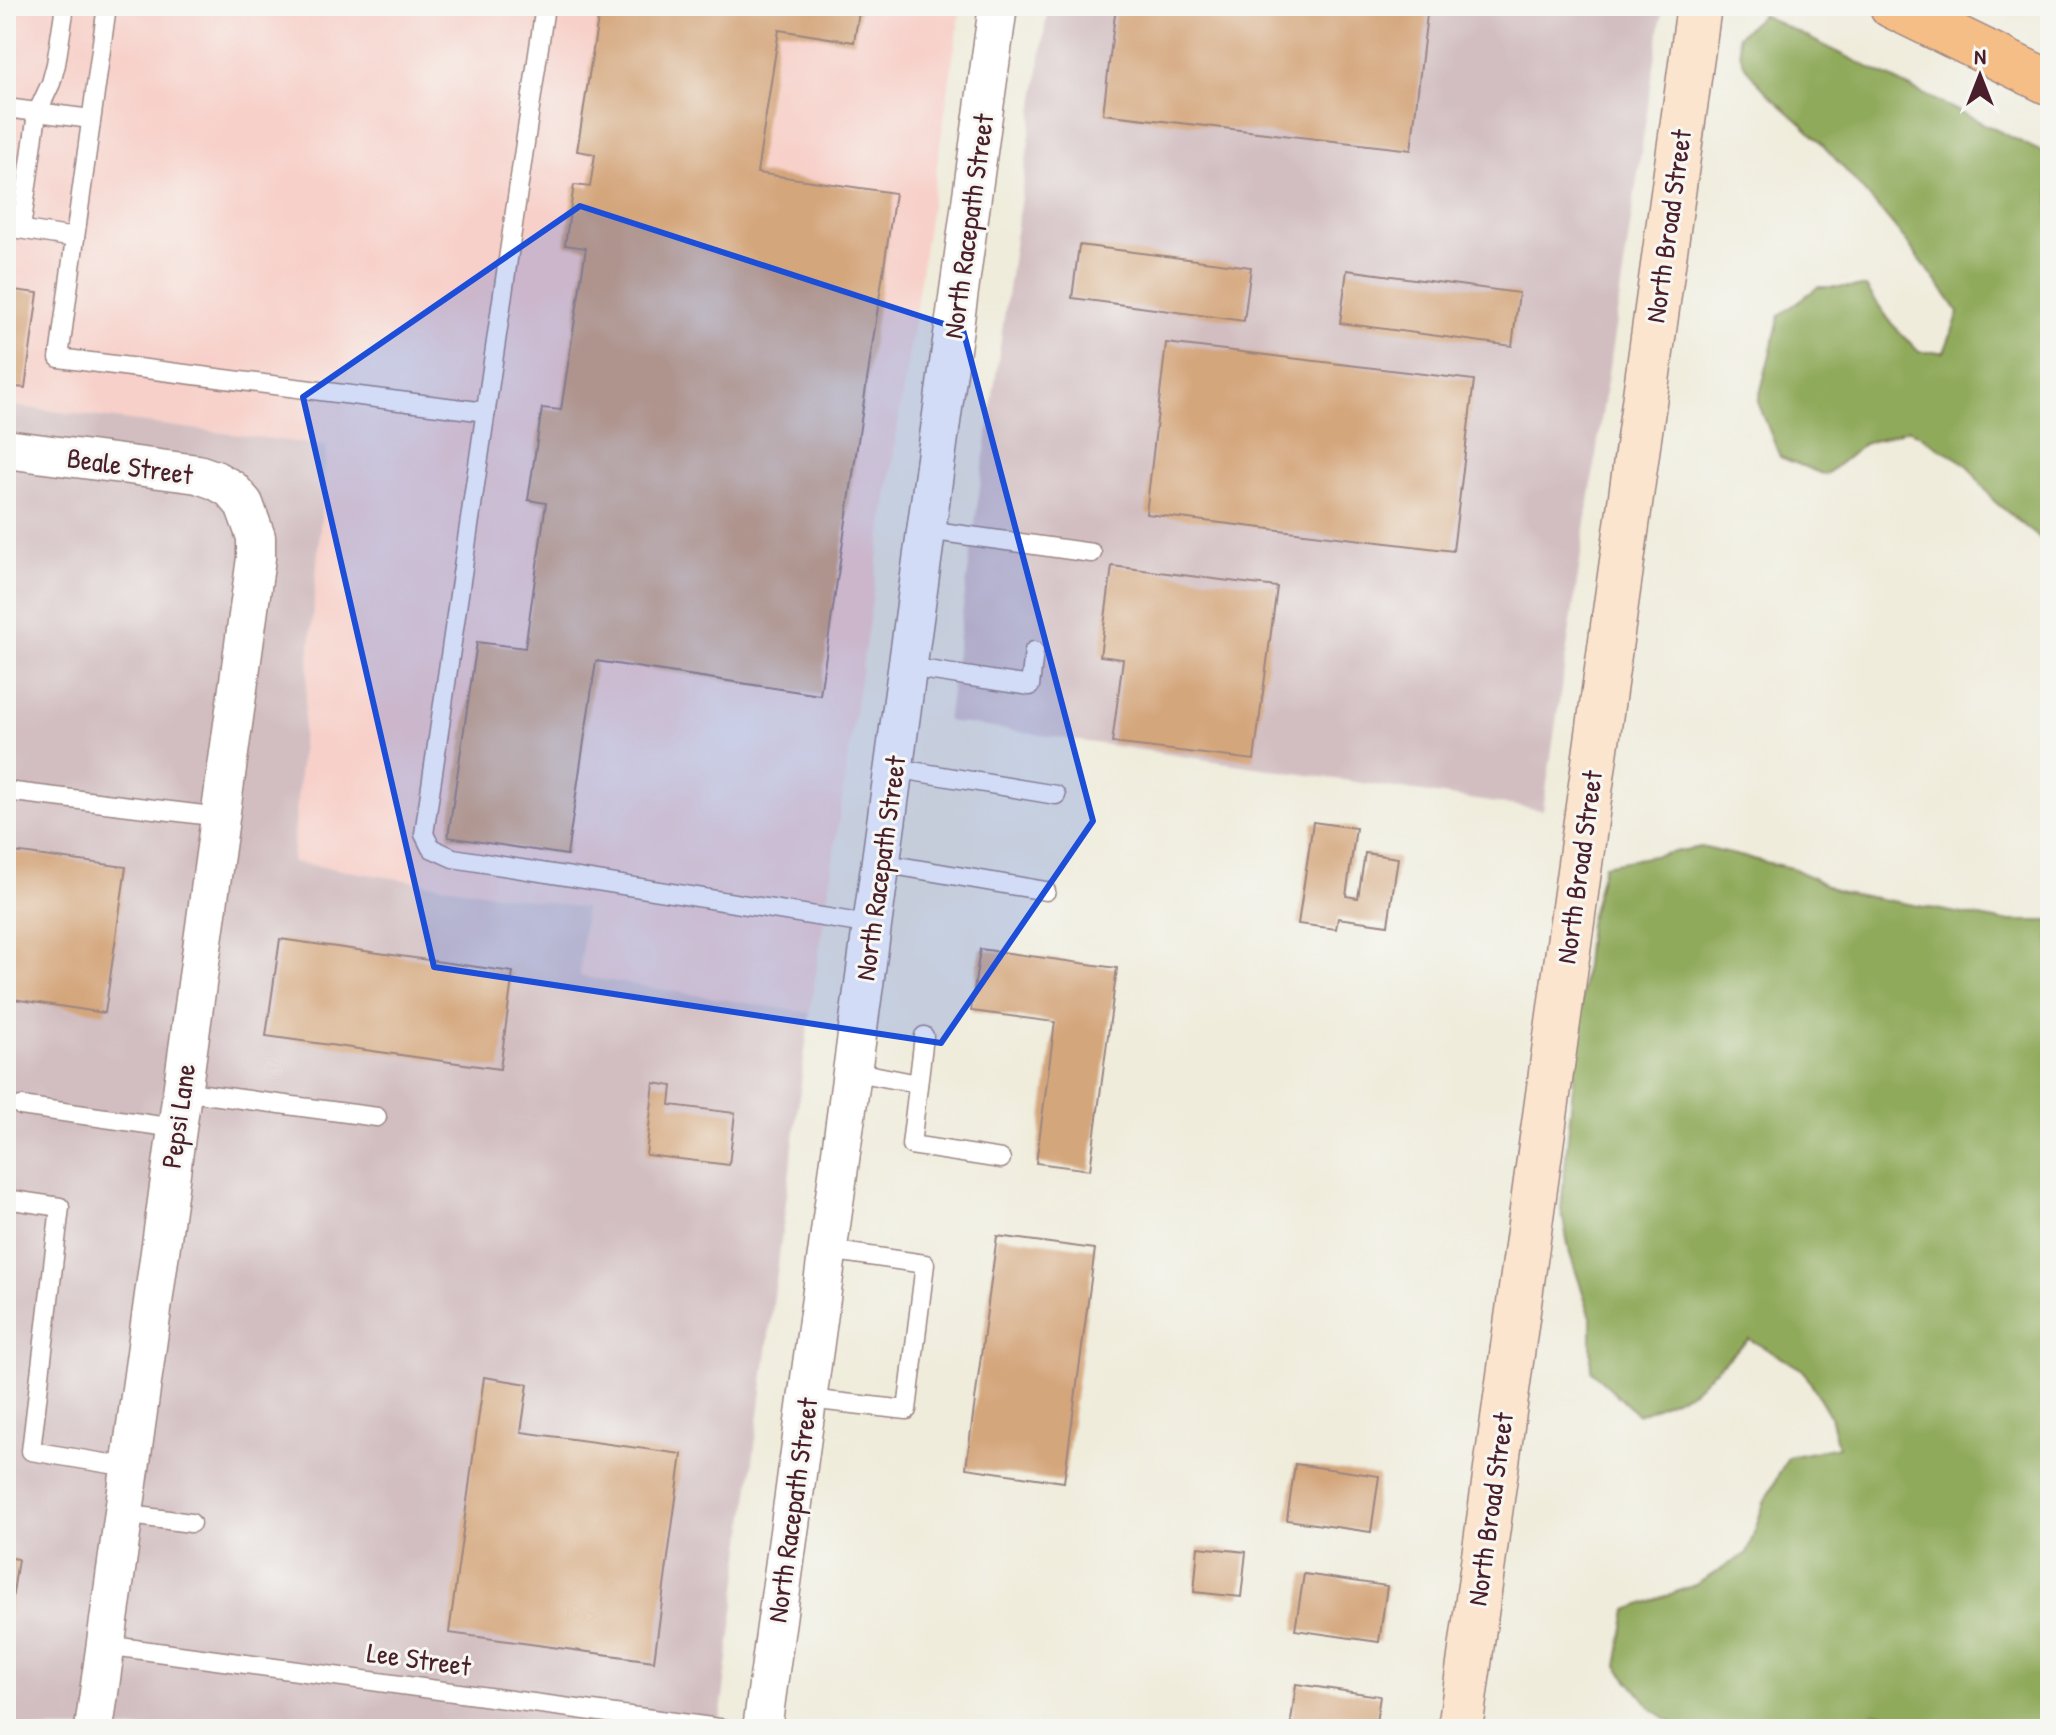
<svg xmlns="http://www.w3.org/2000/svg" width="2056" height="1735" font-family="'Patrick Hand',sans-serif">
<rect width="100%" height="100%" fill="#f6f6f2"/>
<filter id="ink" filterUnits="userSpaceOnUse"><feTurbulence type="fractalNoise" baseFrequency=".0125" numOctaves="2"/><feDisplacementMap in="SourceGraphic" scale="16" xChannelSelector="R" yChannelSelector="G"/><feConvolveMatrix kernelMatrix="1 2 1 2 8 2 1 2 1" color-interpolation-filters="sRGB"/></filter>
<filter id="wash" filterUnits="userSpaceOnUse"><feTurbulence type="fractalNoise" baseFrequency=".006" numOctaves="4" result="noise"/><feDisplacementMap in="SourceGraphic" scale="32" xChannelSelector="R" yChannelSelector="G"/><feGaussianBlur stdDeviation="1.8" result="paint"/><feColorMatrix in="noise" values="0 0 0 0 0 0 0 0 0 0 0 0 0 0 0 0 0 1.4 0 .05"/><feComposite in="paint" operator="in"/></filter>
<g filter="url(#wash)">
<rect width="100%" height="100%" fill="#efecdb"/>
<path fill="#f7d0c9" d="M6,6H961L810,1013L580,976L585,908L292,862L327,446L6,405Z"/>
<g fill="#d2bec1">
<path d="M1048,6H1663L1543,810L947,721Z"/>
<path d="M6,405L327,446L292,862L585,908L580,976L810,1013L719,1729H6Z"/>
</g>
<g fill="#90aa5b" stroke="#6d6443" stroke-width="2">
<path d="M1762,15L2050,156V547L1994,501L1966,464L1909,429L1864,444L1825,475L1780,457L1758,402L1780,315L1818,287H1866L1892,324L1919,352H1944L1959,313C1917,251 1869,195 1818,140C1795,115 1763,95 1745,65C1739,57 1739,45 1738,36Z"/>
<path d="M1701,847L1795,869L1837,891L2001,921H2050V1729H1964L1874,1712L1857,1729H1682L1653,1710L1617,1666L1627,1610L1695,1585L1747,1553L1764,1503L1788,1457L1838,1447L1830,1416L1803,1370L1749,1339L1691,1392L1638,1415L1591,1370V1317L1570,1254L1561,1209L1589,924L1604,865Z"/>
</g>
<g id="blocks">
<g fill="#d4a67c">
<path d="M600,6H860L854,42L779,30L757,173L895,193L820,695L596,661L567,855L448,837L477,642L525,648L546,503L528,500L542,408L561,410L586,248L565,245L574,185L590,187L595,154L577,151Z"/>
<path d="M1116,6H1428L1411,150L1103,114Z"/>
<path d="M1079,245L1251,267L1244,321L1072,298Z"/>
<path d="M1347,270L1519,293L1512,346L1340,323Z"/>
<path d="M6,289L38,293L25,388L6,386Z"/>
<path d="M1166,343L1474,380L1453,551L1146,514Z"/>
<path d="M1112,566L1277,587L1254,760L1112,743L1123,659L1100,656Z"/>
<path d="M1313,822L1356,828L1346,896L1358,898L1365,853L1398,858L1388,925L1338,918L1336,929L1298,924Z"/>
<path d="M6,851L126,867L105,1013L6,998Z"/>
<path d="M280,939L513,972L500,1069L266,1036Z"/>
<path d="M980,949L1117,968L1090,1170L1036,1163L1055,1022L971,1011Z"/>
<path d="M6,1022H12L8,1057H6Z"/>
<path d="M654,1083L672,1086L670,1105L735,1113L729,1165L646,1155Z"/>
<path d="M997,1236L1095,1249L1064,1482L966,1468Z"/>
<path d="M484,1377L528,1384L521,1432L682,1454L654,1661L449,1633Z"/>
<path d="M1295,1464L1379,1476L1371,1532L1287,1520Z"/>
<path d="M1198,1547L1246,1552L1241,1597L1194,1592Z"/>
<path d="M6,1557L18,1559L8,1627H6Z"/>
<path d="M1304,1574L1387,1586L1379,1642L1295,1630Z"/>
<path d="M1296,1684L1380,1696L1375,1729H1290Z"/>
<path d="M832,1722L865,1727V1729H831Z"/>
</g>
</g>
</g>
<g filter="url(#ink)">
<use href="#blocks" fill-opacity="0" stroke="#9c8683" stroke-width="2"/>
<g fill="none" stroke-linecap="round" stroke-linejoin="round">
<g stroke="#9c8683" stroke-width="21">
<g id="lane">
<path d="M545,6L424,834L431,848L453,858L872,925"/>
<path d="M6,108L91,119"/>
<path d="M6,227L75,238L107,6"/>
<path d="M21,229L37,113L51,83L56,64L65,6"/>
<path d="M75,238L59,358L486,412"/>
<path d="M927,530L1092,553"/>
<path d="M908,667L1030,686L1034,651"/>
<path d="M894,768L1056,795"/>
<path d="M6,791L220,817"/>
<path d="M881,863L1046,891"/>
<path d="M924,1036L911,1145L1001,1159"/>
<path d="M852,1071L918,1084"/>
<path d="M181,1091L377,1117"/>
<path d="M21,1106L175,1128"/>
<path d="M6,1199L60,1207L31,1451L129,1467"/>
<path d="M808,1399L907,1410L925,1264L828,1250"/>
<path d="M123,1514L191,1523"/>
<path d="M105,1645L726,1729"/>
</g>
</g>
<g stroke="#9c8683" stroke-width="41">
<g id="street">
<path d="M6,449L198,474L215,480L231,489L244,504L256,537V558L94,1729"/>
<path d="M762,1729L998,6"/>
</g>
</g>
<g stroke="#9c8683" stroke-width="47">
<path id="secondary" d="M1460,1729L1699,6"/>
</g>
<g stroke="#9c8683" stroke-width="47">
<path id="highway" d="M1892,6L2050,83"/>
</g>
<use href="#lane" stroke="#fff" stroke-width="18"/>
<use href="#street" stroke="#fff" stroke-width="38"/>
<use href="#secondary" stroke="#fbe5cf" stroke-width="44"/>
<use href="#highway" stroke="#f6be87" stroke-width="44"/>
</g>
</g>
<path fill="#1d4ed8" fill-opacity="0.2" stroke="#1d4ed8" stroke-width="6" stroke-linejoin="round" d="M580,206L963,330L1093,821L941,1043L434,967L303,397Z"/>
<g text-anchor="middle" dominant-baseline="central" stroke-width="6" stroke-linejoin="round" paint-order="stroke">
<g font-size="28" fill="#4a1f2b" stroke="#f6f6f2">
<text transform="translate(968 226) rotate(-82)">North Racepath Street</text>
<text transform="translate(1668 226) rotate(-82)">North Broad Street</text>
<text transform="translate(130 466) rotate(8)">Beale Street</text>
<text transform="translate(1579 867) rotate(-82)">North Broad Street</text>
<text transform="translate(880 868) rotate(-82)">North Racepath Street</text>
<text transform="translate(178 1116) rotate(-82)">Pepsi Lane</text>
<text transform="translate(1490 1509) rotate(-82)">North Broad Street</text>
<text transform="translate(792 1510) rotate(-82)">North Racepath Street</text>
<text transform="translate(419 1659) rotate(8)">Lee Street</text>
</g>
</g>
<rect width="2056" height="1735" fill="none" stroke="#f6f6f2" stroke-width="32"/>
<g transform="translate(1980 76)" stroke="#f6f6f2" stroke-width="6" paint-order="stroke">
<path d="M0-6L14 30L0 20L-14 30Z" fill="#4a1f2b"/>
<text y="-12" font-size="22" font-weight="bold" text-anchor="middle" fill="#4a1f2b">N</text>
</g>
</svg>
